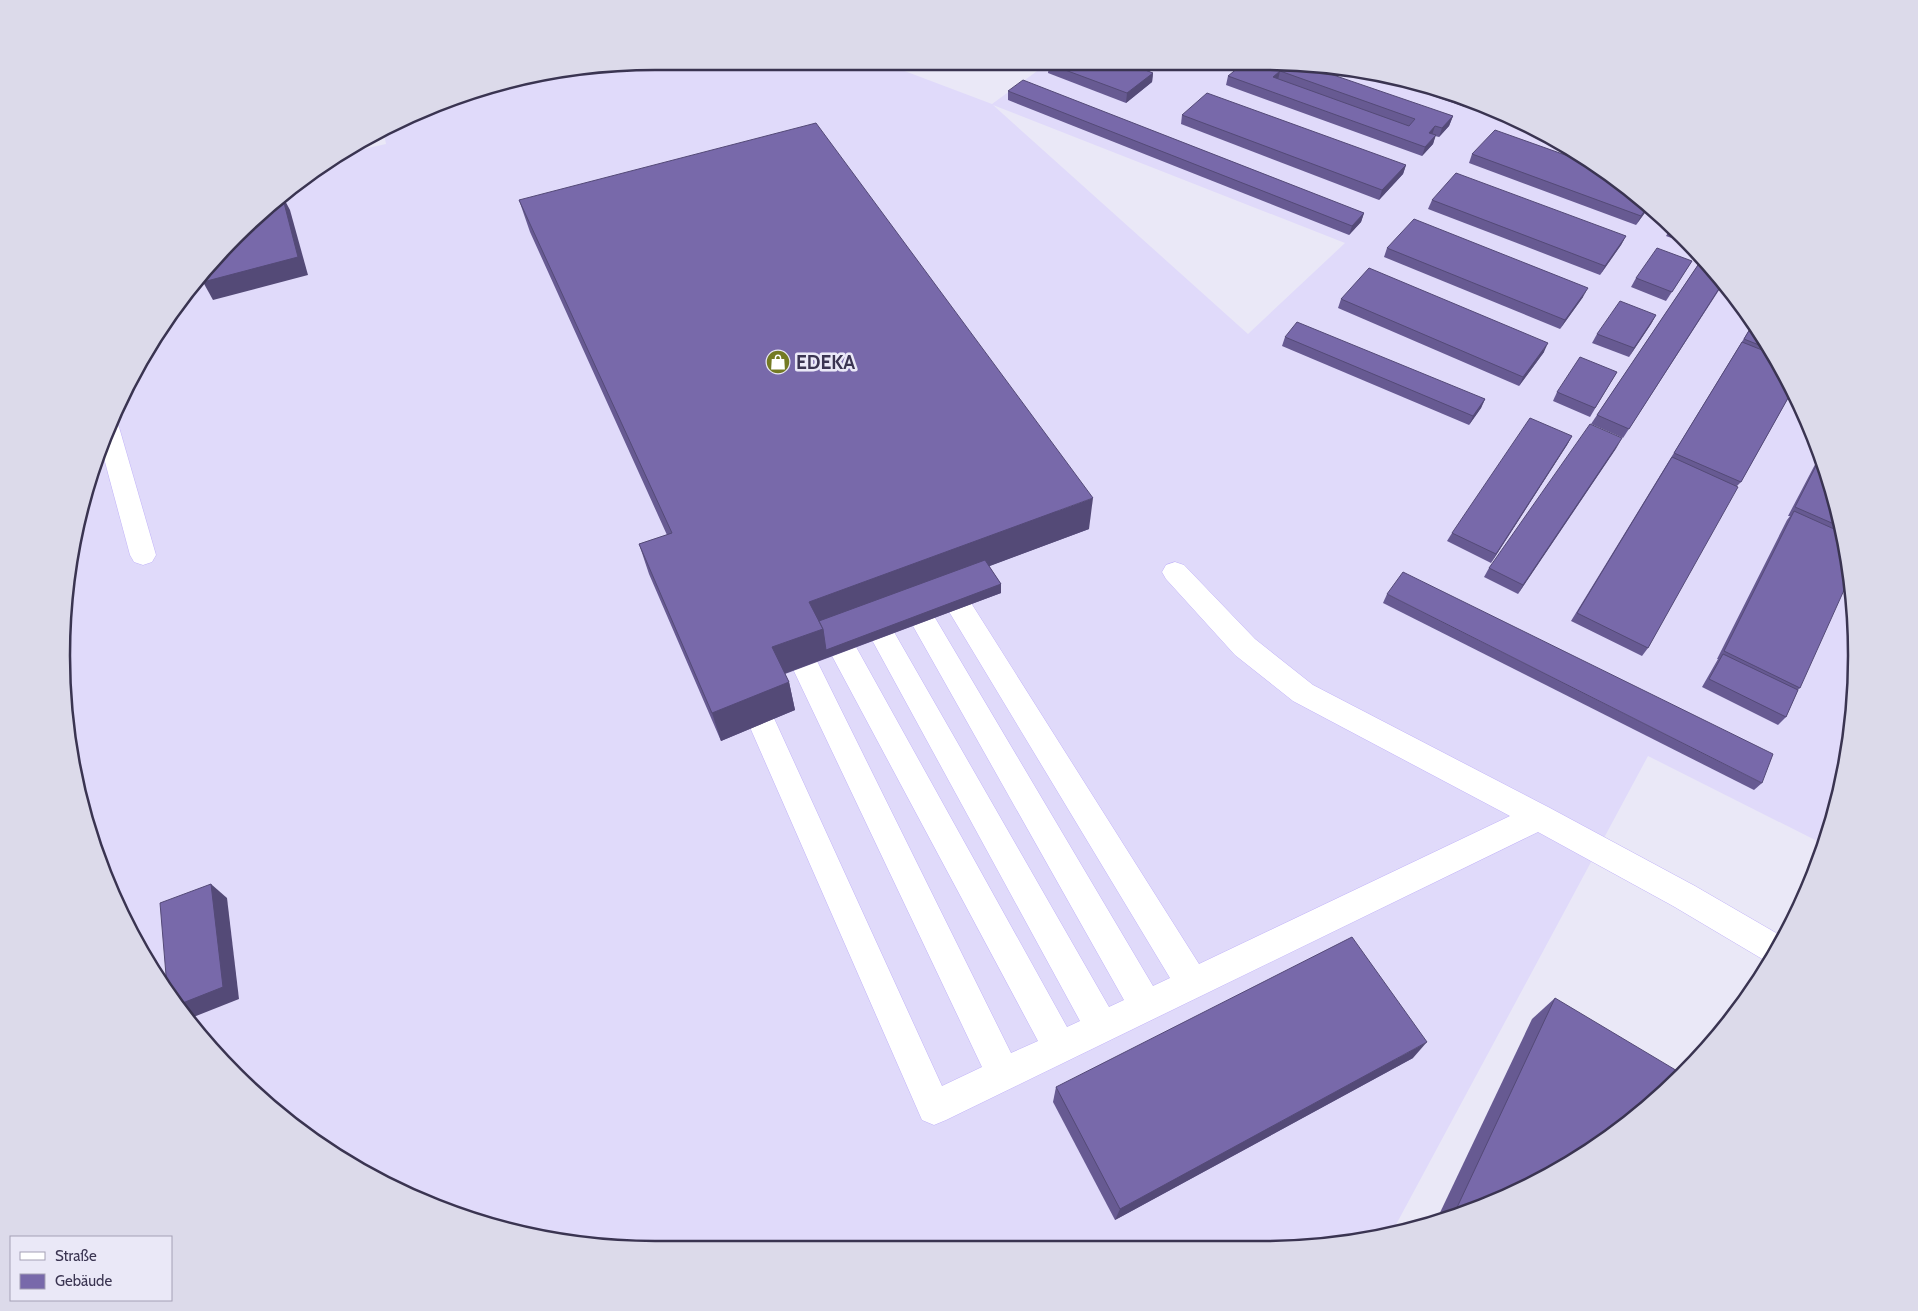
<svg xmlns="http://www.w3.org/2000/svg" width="1918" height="1311" font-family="Cabin,sans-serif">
<rect width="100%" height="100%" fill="#eae8f7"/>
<path fill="#e0dafa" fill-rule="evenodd" d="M1263,61L1378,73L1526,123L1593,162L1682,235L1756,325L1811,428L1845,539L1857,655L1845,771L1823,844L1648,756L1391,1234L1379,1238L1262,1250H655L540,1238L392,1188L294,1127L236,1076L141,952L93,847L73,772L63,616L73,539L106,428L184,294L263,209L325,162L341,154L386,144L384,133L465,93L578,66L886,64L992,104L1048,63ZM993,105L1345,243L1248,334Z"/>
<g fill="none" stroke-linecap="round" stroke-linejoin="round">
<g stroke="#c0b2f8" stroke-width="1">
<g id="minor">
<path d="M111,420L115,421L119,427L156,555L152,562L143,565L134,562L130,555L101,447Z"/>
<path d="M1175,562L1184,565L1255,639L1313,685L1550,808L1695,886L1783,937L1769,963L1673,906L1538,832L946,1120L934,1125L922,1120L749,725L753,716L763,713L773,716L942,1086L982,1067L792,667L796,659L806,656L816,659L1011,1053L1038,1041L816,626L820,618L830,615L840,618L1067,1027L1080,1021L860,618L856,611L860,604L869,600L878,604L1109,1007L1124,1000L900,603L896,596L900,589L909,586L918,589L1153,986L1170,978L936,590L932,583L936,576L945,573L954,576L1199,964L1510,816L1293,701L1235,655L1166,579L1162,572L1166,565Z"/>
</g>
</g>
<use href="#minor" fill="#fff" fill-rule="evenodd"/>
</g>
<g fill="#675a92">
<path d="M1247,61H1262L1453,116L1449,126L1439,137L1435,136L1433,144L1422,156L1226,85L1228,76L1247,64Z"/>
<path d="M1164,62H1175L1172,65Z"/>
<path d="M1049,64L1153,73L1152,82L1126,103L1048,73Z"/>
<path d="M1360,71L1378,73L1469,103L1465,107Z"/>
<path d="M1008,91L1364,213L1361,222L1349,235L1008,100Z"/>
<path d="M1182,115L1406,165L1403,174L1379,200L1181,124Z"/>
<path d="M1509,117L1526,123L1556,140L1506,123Z"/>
<path d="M1472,154L1599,167L1649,207L1636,225L1469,163Z"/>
<path d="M519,200L1089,529L989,566L1001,584V593L785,674L789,682L795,710L721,741L649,574L639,544L667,535L530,232Z"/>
<path d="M1432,200L1626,236L1621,245L1600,275L1428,209Z"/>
<path d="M1672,226L1682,235L1691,245L1666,236Z"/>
<path d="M1387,248L1583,297L1560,329L1384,257Z"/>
<path d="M1702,259L1723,284L1623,438L1591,424L1597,415Z"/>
<path d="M1692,261L1666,301L1631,287L1636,278Z"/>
<path d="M1341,299L1544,352L1519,386L1338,308Z"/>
<path d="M1656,315L1651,324L1629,357L1592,343L1597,334Z"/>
<path d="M1754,322L1756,325L1792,391L1741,482L1737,486L1648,648L1642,656L1571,621Z"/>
<path d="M1285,337L1485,399L1481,408L1469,425L1282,346Z"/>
<path d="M1617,372L1590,417L1553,401L1557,392Z"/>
<path d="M1572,436L1567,445L1491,563L1447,541L1452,533Z"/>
<path d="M1617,447L1518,594L1484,577L1489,568Z"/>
<path d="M1820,455L1845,539L1800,688L1798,690L1786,717L1778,725L1702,687L1718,659H1717L1787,520L1790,516H1788Z"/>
<path d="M1387,594L1762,783L1754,790L1383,603Z"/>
<path d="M1841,787L1830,821L1828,819Z"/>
<path d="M1555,998L1490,1204L1436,1221L1532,1019Z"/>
<path d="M1413,1058L1115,1220L1053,1102L1056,1087Z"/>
</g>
<g fill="#544a77">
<path d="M1280,71L1278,80L1273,77Z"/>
<path d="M1153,73L1152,82L1126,103L1127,93Z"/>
<path d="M1453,116L1449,126L1439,137L1442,128Z"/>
<path d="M1435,126L1432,135L1429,133Z"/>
<path d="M1436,135L1433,144L1422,156L1425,147Z"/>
<path d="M1406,165L1403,174L1379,200L1382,190Z"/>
<path d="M282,195L290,210L308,275L213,300L203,282L263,209Z"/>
<path d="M1648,206L1649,207L1636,225L1641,216Z"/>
<path d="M1364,213L1361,222L1349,235L1352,226Z"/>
<path d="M1626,236L1621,245L1600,275L1605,266Z"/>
<path d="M1588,288L1583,297L1560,329L1565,320Z"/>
<path d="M1656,315L1651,324L1629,357L1634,348Z"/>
<path d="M1548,343L1544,352L1519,386L1523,377Z"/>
<path d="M1485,399L1481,408L1469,425L1473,416Z"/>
<path d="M1572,436L1567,445L1491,563L1496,554Z"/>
<path d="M1622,438L1617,447L1518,594L1523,585Z"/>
<path d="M1093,498L1089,529L816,631L809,602Z"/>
<path d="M1001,584V593L778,676L772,647L823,629Z"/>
<path d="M789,682L795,710L721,741L712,713Z"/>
<path d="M211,884L227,898L239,999L191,1018L180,1004Z"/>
<path d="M1427,1042L1413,1058L1115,1220L1120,1209Z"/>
</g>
<g fill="#7869aa" stroke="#544a77" fill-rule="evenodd">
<path d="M1254,61H1262L1307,66L1453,116L1442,128L1435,126L1429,133L1436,135L1425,147L1228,76L1244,63L1249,65ZM1280,71L1415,119L1409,126L1273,77Z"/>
<path d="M1124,62L1153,73L1127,93L1049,64L1050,63Z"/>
<path d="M1023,80L1364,213L1352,226L1008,91Z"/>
<path d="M1207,93L1406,165L1382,190L1182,115Z"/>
<path d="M816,123L1093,498L809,602L823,629L772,647L789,682L712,713L639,544L672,533L519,200Z"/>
<path d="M1495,130L1599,167L1648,206L1641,216L1472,154Z"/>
<path d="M1456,173L1626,236L1605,266L1432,200Z"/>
<path d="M282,195L298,257L203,282L201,275L263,209Z"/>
<path d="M1414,219L1588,288L1565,320L1387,248Z"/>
<path d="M1657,248L1692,261L1672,292L1636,278Z"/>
<path d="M1700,262L1706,264L1722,284L1629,429L1597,415Z"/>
<path d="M1369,268L1548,343L1523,377L1341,299Z"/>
<path d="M1620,301L1656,315L1634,348L1597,334Z"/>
<path d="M1297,322L1485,399L1473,416L1285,337Z"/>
<path d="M1754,322L1756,325L1769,349L1744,339Z"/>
<path d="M1742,342L1772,354L1792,391L1741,482L1674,453Z"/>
<path d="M1580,357L1617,372L1595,408L1557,392Z"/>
<path d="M1530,418L1572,436L1496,554L1452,533Z"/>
<path d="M1590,424L1622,438L1523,585L1489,568Z"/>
<path d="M1672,457L1738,487L1648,648L1577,613Z"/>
<path d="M1820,458L1841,527L1795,507Z"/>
<path d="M1794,511L1843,533L1845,539L1849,579L1800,688L1724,651Z"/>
<path d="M985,560L1001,584L826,650L823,629L819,621Z"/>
<path d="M1403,572L1773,754L1762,783L1387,594Z"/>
<path d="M1723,654L1798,690L1786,717L1709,679Z"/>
<path d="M211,884L223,987L180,1004L167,987L160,903Z"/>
<path d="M1352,937L1427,1042L1120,1209L1056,1087Z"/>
<path d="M1555,998L1684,1075L1593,1149L1490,1204L1453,1216Z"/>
</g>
<defs>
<g id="shop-disc" transform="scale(1.25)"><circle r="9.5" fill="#747a24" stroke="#eae8f7"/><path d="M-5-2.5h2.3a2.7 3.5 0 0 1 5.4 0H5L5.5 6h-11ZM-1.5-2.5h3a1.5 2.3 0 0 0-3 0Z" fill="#fff"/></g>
</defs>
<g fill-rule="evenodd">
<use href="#shop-disc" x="778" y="362"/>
</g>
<g text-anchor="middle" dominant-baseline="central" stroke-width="5" stroke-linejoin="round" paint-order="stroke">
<g font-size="19" font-weight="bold" fill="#3a3451" stroke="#eae8f7" text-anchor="start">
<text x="796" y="362">EDEKA</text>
</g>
</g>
<path d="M0 0H1918V1311H0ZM655 70H1263A585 585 0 0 1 1848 655V656A585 585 0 0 1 1263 1241H655A585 585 0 0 1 70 656V655A585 585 0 0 1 655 70Z" fill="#dcdaea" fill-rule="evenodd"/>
<path fill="none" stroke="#3a3451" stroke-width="2.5" d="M655 70H1263A585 585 0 0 1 1848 655V656A585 585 0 0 1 1263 1241H655A585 585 0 0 1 70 656V655A585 585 0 0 1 655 70Z"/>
<rect x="10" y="1236" width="162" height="65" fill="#eae8f7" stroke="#a4a0b5"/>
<rect x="20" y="1252" width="25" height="8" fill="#ffffff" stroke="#a4a0b5"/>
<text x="55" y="1261" font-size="15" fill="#3a3451">Straße</text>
<rect x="20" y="1274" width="25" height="15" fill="#7869aa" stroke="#a4a0b5"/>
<text x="55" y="1286" font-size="15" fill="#3a3451">Gebäude</text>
</svg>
